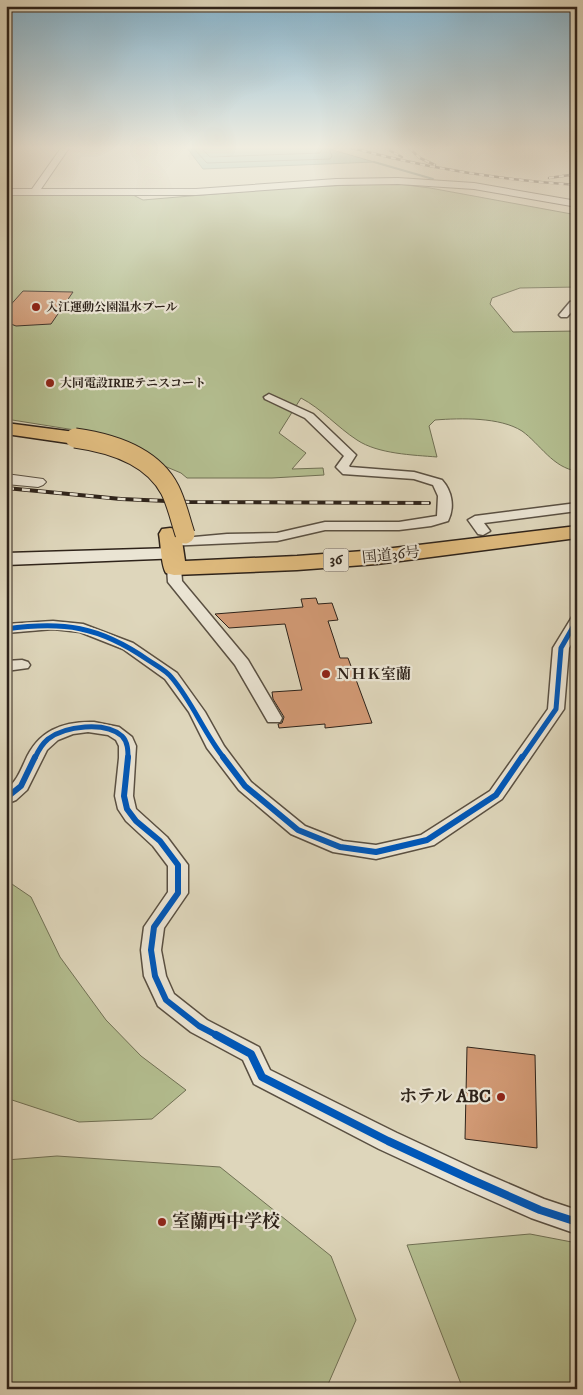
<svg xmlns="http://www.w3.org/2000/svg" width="583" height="1395" font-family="'IM FELL DW Pica','Noto Serif JP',serif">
<rect width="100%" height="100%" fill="#ded6bb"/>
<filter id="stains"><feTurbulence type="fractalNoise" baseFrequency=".004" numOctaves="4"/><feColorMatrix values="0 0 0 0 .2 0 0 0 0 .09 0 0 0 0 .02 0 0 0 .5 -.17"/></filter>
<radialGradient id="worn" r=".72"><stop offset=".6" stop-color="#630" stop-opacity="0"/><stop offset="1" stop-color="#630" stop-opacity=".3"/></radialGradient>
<g fill="#b3bd8f" stroke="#707054">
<path d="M390,183L430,188L577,215V287L520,288L492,298L490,304L513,332L577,331V471C553,468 540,444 522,431C500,417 461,418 435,420L429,426L437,457C413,455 378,454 357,440C337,427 322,409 301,398L279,433L306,453L292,469L323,468L324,475L272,478H187L181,473L81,431L6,419V194L133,195L143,200L273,189Z"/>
<path d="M6,880L31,897L60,957L106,1020L141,1056L186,1090L152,1119L79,1122L6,1098Z"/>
<path d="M57,1156L220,1167L331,1256L356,1320L326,1389H6V1160Z"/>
<path d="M530,1234L577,1243V1389H463L407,1245Z"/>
</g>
<path fill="#93b9af" stroke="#6b7d73" d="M187,148H326L374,162L203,169Z"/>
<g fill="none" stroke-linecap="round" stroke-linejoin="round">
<g stroke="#606e64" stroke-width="1">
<path d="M193,148L207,163L330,159L332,156L329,148"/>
<path d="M201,148L210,157L320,153L323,148"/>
</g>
<path stroke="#6b7d73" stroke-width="2" d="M374,162L433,179"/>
</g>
<g fill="#d19974" stroke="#2e231a">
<path d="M23,291L73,292L51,324L16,326L6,322V310Z"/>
<path d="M316,598L318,604L332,603L338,620L328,621L334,639L340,658H348L372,723L325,728V724L279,728L278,724L282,723L284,717L273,699L272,692L302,690L285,624L229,628L215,614L303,607L301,599Z"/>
<path d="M467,1047L535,1055L537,1148L465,1139Z"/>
</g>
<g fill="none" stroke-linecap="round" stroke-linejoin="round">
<g stroke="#5a5042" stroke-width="3">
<g id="minor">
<path d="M577,300V306L567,317H561L559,315L570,302Z"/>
<path d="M269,394L313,414L356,455L349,466L350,467L414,472L442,480C452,491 455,507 448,521L431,526L399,530H325L277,541L167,546L165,543L172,539L227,534L277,533L325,522H399L437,516L438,496L433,485L414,479L343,474L336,467L344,456L305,418L265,399L264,397Z"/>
<path d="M577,503V511L484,523L490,531L483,535L478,534L468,520L475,516Z"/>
<path d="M174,564L181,568L182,581L248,660L282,718L280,722H268L235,665L168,582L167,568Z"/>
<path d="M577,616V634L569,648L564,709L502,799L434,845L376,859L333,852L291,834L239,790L207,748L189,712L165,679L123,649L80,632L53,629L6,633V624L53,621L83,624L133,643L177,673L205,712L224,746L251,782L305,826L343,841L376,845L421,835L490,791L548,709L553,648L572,617Z"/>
<path d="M22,660L28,662L30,665L28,668L6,671V661Z"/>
<path d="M94,722L119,727L132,737L136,746L133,796L136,809L167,837L188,865V893L164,928L161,950L166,976L174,994L207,1020L259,1047L270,1070L397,1133L479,1171L544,1199L577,1210V1234L531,1218L461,1187L379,1149L254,1084L243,1060L191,1032L158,1006L144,976L141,950L144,927L168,892V866L153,846L126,821L118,809L115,796L119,758V746L116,740L108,735L88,732L73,734L58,740L47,750L27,790L16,800L6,804V790C16,782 20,772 25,761C38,731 62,721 94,722Z"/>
</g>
</g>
<g stroke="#5a5042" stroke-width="2">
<g id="tertiary">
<path d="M61,148H69L41,189H196L336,179L398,178L474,183L577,201V207L474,189L398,184L336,185L196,195H6V189H32Z"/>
<path d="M6,474L43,479L46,482L43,485L38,487L6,484Z"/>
</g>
</g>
<g stroke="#2e231a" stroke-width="3">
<path id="secondary" d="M174,548L181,550L183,554L181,558L6,565V553Z"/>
</g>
<g stroke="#2e231a" stroke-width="3">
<g id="trunk">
<path d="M6,423L75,432L82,434L84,438L82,442L75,444L6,434Z"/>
<path d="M577,526V538L377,564L297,570L174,575L166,573C161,565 161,544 159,534L162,529L170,528L178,529L181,534L185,561L297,556L377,550Z"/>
</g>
</g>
<use href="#minor" fill="#eae4d3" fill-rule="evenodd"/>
<use href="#tertiary" fill="#eae4d3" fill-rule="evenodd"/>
<use href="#secondary" fill="#eae4d3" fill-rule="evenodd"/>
<use href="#trunk" fill="#dfbb7e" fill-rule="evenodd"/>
<g stroke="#2e231a" stroke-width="2.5">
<g id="rail-far1">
<path d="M352,148C426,168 500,180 577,185"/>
<path d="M385,148L402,157"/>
<path d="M409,148L420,158L435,165"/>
<path d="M567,151L569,148"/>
<path d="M549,178L577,174"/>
</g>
</g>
<g stroke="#2e231a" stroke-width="4">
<path id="rail" d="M6,488L121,499L190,502L429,503"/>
</g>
<use href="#rail-far1" stroke="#eae4d3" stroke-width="2" stroke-dasharray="5" stroke-linecap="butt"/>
<use href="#rail" stroke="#eae4d3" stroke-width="2.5" stroke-dasharray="8" stroke-linecap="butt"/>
<g stroke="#2e231a" stroke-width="21" stroke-linecap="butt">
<path id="trunk-bridge" d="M75,438C111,443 152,455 170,490C177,504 180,519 185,534"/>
</g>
<use href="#trunk-bridge" stroke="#dfbb7e" stroke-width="19"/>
<g stroke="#eae4d3" stroke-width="8">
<g id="cycleway-far2">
<path d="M6,629C63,621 99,626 148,660C155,665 166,670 172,678C193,703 204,733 224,758"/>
<path d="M35,758C38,751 42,744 48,739C65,726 105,721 122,736C128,742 128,751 128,758"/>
<path d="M522,758L556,709L561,648L577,620"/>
</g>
</g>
<g stroke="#eae4d3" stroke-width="9">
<g id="cycleway-far1">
<path d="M128,757L124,796L127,809L136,821L160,841L178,865V893L154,927L151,950L155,976L166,1000L199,1026L218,1036"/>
<path d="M223,757L245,786L298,830L340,847L376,852L427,840L496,795L522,757"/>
<path d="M6,798L21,786L35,757"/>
</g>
</g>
<g stroke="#eae4d3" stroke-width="11">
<path id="cycleway" d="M216,1035L251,1054L262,1077L388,1141L470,1179L540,1210L577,1222"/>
</g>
<use href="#cycleway-far2" stroke="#0057b8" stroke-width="5"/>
<use href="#cycleway-far1" stroke="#0057b8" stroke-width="6"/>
<use href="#cycleway" stroke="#0057b8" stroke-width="8"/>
</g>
<linearGradient id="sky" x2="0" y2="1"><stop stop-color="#86b6d1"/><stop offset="0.43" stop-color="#f0ede0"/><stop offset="1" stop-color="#f0ede0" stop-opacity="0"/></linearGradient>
<rect width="583" height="343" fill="url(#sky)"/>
<g fill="#8f2418" stroke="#eae4d3" stroke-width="2">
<circle cx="36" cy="307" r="5"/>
<circle cx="50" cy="383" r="5"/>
<circle cx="326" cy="674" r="5"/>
<circle cx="501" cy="1097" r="5"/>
<circle cx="162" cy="1222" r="5"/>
</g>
<g text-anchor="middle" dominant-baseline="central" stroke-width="4.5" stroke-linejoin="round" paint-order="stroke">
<g font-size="12" font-weight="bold" fill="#2e231a" stroke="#eae4d3" text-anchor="start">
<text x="46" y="307">入江運動公園温水プール</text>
<text x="60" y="383">大同電設IRIEテニスコート</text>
</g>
<rect fill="#eae4d3" stroke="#665d52" stroke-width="1" x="323.5" y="548.5" width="25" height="23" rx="4"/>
<g font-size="14" font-weight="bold" fill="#2e231a">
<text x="336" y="560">36</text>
</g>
<g font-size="15" fill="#2e231a" stroke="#eae4d3">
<text transform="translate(391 555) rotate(-6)">国道36号</text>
</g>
<g font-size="15" font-weight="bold" fill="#2e231a" stroke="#eae4d3" text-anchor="start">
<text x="336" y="674">ＮＨＫ室蘭</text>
</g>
<g font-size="18" font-weight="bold" fill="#2e231a" stroke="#eae4d3" text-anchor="end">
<text x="491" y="1097">ホテル ABC</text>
<text x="172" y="1222" text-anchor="start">室蘭西中学校</text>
</g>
</g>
<rect width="583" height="1395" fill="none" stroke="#ded6bb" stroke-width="25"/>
<rect x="8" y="8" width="568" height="1380" fill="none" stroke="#2e231a" stroke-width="2.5"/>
<rect x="12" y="12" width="558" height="1370" fill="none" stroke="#2e231a"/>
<rect width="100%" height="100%" filter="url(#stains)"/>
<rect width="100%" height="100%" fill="url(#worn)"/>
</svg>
